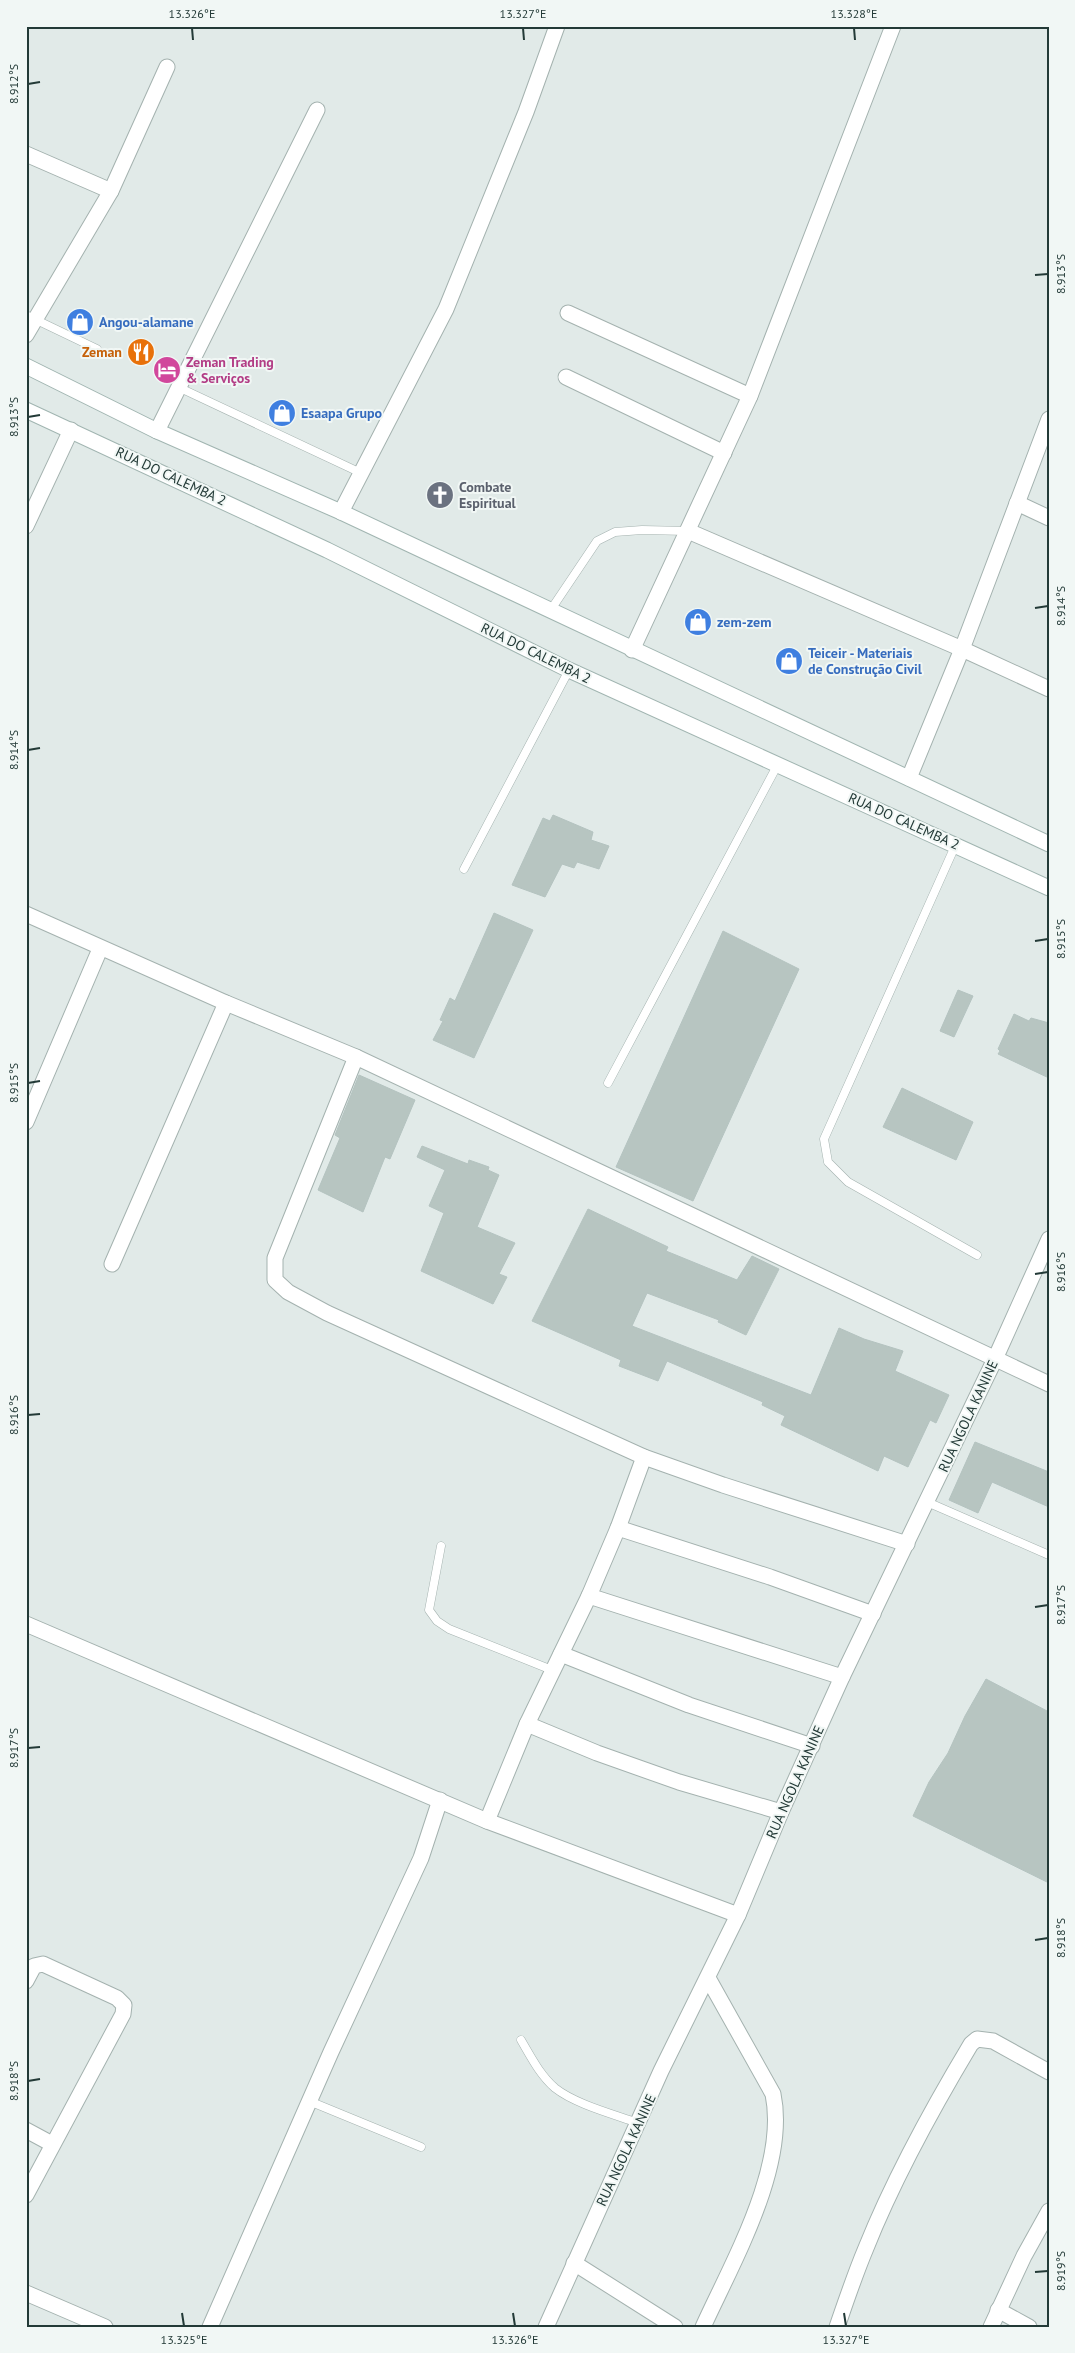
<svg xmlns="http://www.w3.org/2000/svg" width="1075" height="2353" font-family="'PT Sans',sans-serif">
<rect width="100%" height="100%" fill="#e1eae8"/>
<g fill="#b7c5c1" stroke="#b4c3c0">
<path d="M553,815L593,832L591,840L609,846L599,869L577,862L574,868L562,864L545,897L512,885L543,818L550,821Z"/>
<path d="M494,913L533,930L474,1058L433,1040L443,1021L440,1020L450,998L455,1001Z"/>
<path d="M723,931L799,969L693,1201L616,1167Z"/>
<path d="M958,990L973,996L954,1037L940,1031Z"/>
<path d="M1014,1014L1029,1021L1031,1018L1049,1023V1078L998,1054L1000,1051L998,1049Z"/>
<path d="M359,1075L415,1100L390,1159L385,1157L363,1212L318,1190L340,1138L335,1135Z"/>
<path d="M902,1088L973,1122L956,1160L883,1127Z"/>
<path d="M422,1146L468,1164L469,1160L489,1167L488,1170L499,1175L477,1227L515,1243L499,1274L507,1277L493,1304L421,1271L444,1213L429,1206L445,1170L417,1157Z"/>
<path d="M588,1209L668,1247L666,1251L737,1280L752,1256L779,1269L746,1335L718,1322L719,1320L647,1293L632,1326L811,1395L839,1328L864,1339L903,1351L895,1371L949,1395L936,1423L930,1420L908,1467L884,1456L878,1471L781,1425L785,1416L762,1405L763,1402L667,1361L658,1381L619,1366L621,1360L532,1321Z"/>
<path d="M975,1442L1049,1472V1507L992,1482L978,1513L949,1500Z"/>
<path d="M986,1679L1049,1712V1883L913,1816L929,1782L948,1753L965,1716Z"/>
</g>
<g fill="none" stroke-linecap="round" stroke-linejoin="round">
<g stroke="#a4b2af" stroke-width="9">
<g id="service">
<path d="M26,315L97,349"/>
<path d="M178,387L361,473"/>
<path d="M550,611L597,541L615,532L642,530L688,531"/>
<path d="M956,844L824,1139L828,1162L848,1182L977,1255"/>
<path d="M464,869L569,670"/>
<path d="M608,1083L778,764"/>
<path d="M927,1502L1049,1555"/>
<path d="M441,1546L429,1610L437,1621L449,1629L552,1670"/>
<path d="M521,2040C531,2057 540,2075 555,2088C575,2104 613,2114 638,2123"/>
<path d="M309,2101L421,2147"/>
</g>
</g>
<g stroke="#a4b2af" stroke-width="17">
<g id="minor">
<path d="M26,154L111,191"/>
<path d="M568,313L750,396"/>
<path d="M26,335L111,191L167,67"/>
<path d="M566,377L724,453"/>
<path d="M157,431L317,110"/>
<path d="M1017,503L1049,518"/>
<path d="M341,512L446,309L526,112L557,26"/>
<path d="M26,526L71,430"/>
<path d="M688,531L962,649L1049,689"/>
<path d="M632,650L750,396L893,26"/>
<path d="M909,778L962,649L1049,419"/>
<path d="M26,914L226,1003L356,1057L1049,1384"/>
<path d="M356,1057L275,1258V1280L288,1292L327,1313L644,1457L723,1485L907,1544"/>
<path d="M26,1122L100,949"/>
<path d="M112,1264L226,1003"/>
<path d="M618,1528L770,1577L873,1614"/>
<path d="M589,1596L842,1677"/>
<path d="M26,1624L487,1821L738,1915"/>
<path d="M561,1654L689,1705L812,1746"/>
<path d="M527,1724L597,1753L679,1782L781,1812"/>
<path d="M487,1821L527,1724L589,1596L618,1528L644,1457"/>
<path d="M26,1981L34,1966L43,1964L117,1998L124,2005L123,2014L26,2195"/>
<path d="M26,2130L52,2144"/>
<path d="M574,2263L675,2327"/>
<path d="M26,2293L105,2327"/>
<path d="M998,2310L1029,2327"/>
<path d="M210,2327L331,2052L421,1858L440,1800"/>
<path d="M546,2327L661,2071L738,1915L781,1812L842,1677L995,1359L1049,1239"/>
<path d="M703,2327C733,2261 788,2166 773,2094L708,1978"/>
<path d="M837,2327C846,2301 855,2274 866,2248C894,2178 932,2109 971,2044L977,2039L993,2041L1049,2072"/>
<path d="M991,2327L1024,2256L1049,2211"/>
</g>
</g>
<g stroke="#a1b5b1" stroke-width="17">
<g id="secondary">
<path d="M26,366L157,431L341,512L1049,844"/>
<path d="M26,410L327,550L569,670L1049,888"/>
</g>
</g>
<use href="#service" stroke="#fff" stroke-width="8"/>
<use href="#minor" stroke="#fff" stroke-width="15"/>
<use href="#secondary" stroke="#fff" stroke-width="15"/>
</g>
<path fill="none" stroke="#233a37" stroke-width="2" d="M192,28L193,40M523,28L524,40M854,28L855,40M28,84L40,82M1035,275L1048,274M28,417L40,415M1035,608L1048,606M28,750L40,748M1035,941L1048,939M28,1083L40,1081M1035,1274L1048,1272M28,1415L40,1414M1035,1607L1048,1605M28,1748L40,1747M1035,1940L1048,1938M28,2081L40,2079M1035,2272L1048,2271M182,2313L184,2326M513,2313L515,2326M844,2313L846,2326"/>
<defs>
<g id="shop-disc" transform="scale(1.4375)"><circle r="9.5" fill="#3f7fe0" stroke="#f1f7f5"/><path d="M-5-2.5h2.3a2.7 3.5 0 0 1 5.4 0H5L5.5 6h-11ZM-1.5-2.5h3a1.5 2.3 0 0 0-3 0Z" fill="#fff"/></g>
<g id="restaurant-disc" transform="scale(1.4375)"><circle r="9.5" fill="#e8710a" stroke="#f1f7f5"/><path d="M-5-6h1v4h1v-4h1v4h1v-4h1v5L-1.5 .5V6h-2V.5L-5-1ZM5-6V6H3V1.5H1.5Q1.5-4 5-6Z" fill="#fff"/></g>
<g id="hotel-disc" transform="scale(1.4375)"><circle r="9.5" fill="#d1479c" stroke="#f1f7f5"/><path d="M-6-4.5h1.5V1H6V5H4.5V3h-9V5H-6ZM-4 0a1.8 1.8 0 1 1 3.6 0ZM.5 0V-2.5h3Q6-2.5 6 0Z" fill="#fff"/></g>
<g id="church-disc" transform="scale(1.4375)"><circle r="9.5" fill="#6b7280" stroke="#f1f7f5"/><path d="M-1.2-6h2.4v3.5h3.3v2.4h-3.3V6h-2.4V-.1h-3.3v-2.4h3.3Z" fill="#fff"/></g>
</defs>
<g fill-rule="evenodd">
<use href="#shop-disc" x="80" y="322"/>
<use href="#restaurant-disc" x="141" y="352"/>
<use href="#hotel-disc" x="167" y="370"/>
<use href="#shop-disc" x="282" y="413"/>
<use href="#church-disc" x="440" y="495"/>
<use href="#shop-disc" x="698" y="622"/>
<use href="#shop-disc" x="789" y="661"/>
</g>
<g text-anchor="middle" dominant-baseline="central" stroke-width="4" stroke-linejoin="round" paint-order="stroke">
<g font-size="14" font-weight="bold" fill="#366cbe" stroke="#f1f7f5" text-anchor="start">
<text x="99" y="322">Angou-alamane</text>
<text x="301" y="413">Esaapa Grupo</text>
<text x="717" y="622">zem-zem</text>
<text x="808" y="653">Teiceir - Materiais<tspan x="808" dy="16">de Construção Civil</tspan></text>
</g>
<g font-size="14" font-weight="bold" fill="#c56008" stroke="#f1f7f5" text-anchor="end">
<text x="122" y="352">Zeman</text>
</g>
<g font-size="14" font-weight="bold" fill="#b23c85" stroke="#f1f7f5" text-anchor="start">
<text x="186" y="362">Zeman Trading<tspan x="186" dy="16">&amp; Serviços</tspan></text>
</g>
<g font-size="14" fill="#233a37" stroke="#f1f7f5">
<text transform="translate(171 476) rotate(25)">RUA DO CALEMBA 2</text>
<text transform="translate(536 653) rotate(26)">RUA DO CALEMBA 2</text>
<text transform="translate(904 821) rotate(24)">RUA DO CALEMBA 2</text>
<text transform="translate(968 1416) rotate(-65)">RUA NGOLA KANINE</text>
<text transform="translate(795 1782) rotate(-66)">RUA NGOLA KANINE</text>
<text transform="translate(626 2150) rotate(-65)">RUA NGOLA KANINE</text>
</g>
<g font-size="14" font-weight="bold" fill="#5b616d" stroke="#f1f7f5" text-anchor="start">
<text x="459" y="487">Combate<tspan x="459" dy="16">Espiritual</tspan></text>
</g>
</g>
<rect width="1075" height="2353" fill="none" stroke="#f1f7f5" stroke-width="55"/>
<rect x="28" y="28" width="1020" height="2298" fill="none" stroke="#233a37" stroke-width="2"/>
<g font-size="12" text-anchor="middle" fill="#233a37">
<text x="192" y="18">13.326°E</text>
<text x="523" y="18">13.327°E</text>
<text x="854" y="18">13.328°E</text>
<text transform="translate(14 84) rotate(-90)" y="4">8.912°S</text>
<text transform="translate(1061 274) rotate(-90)" y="4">8.913°S</text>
<text transform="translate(14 417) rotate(-90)" y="4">8.913°S</text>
<text transform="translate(1061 606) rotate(-90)" y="4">8.914°S</text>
<text transform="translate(14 750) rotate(-90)" y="4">8.914°S</text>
<text transform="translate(1061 939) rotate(-90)" y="4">8.915°S</text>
<text transform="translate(14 1083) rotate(-90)" y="4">8.915°S</text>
<text transform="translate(1061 1272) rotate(-90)" y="4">8.916°S</text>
<text transform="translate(14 1415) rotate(-90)" y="4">8.916°S</text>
<text transform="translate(1061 1605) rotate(-90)" y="4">8.917°S</text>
<text transform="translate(14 1748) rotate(-90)" y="4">8.917°S</text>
<text transform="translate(1061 1938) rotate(-90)" y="4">8.918°S</text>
<text transform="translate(14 2081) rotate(-90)" y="4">8.918°S</text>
<text transform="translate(1061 2271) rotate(-90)" y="4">8.919°S</text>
<text x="184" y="2344">13.325°E</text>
<text x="515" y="2344">13.326°E</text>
<text x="846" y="2344">13.327°E</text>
</g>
</svg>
